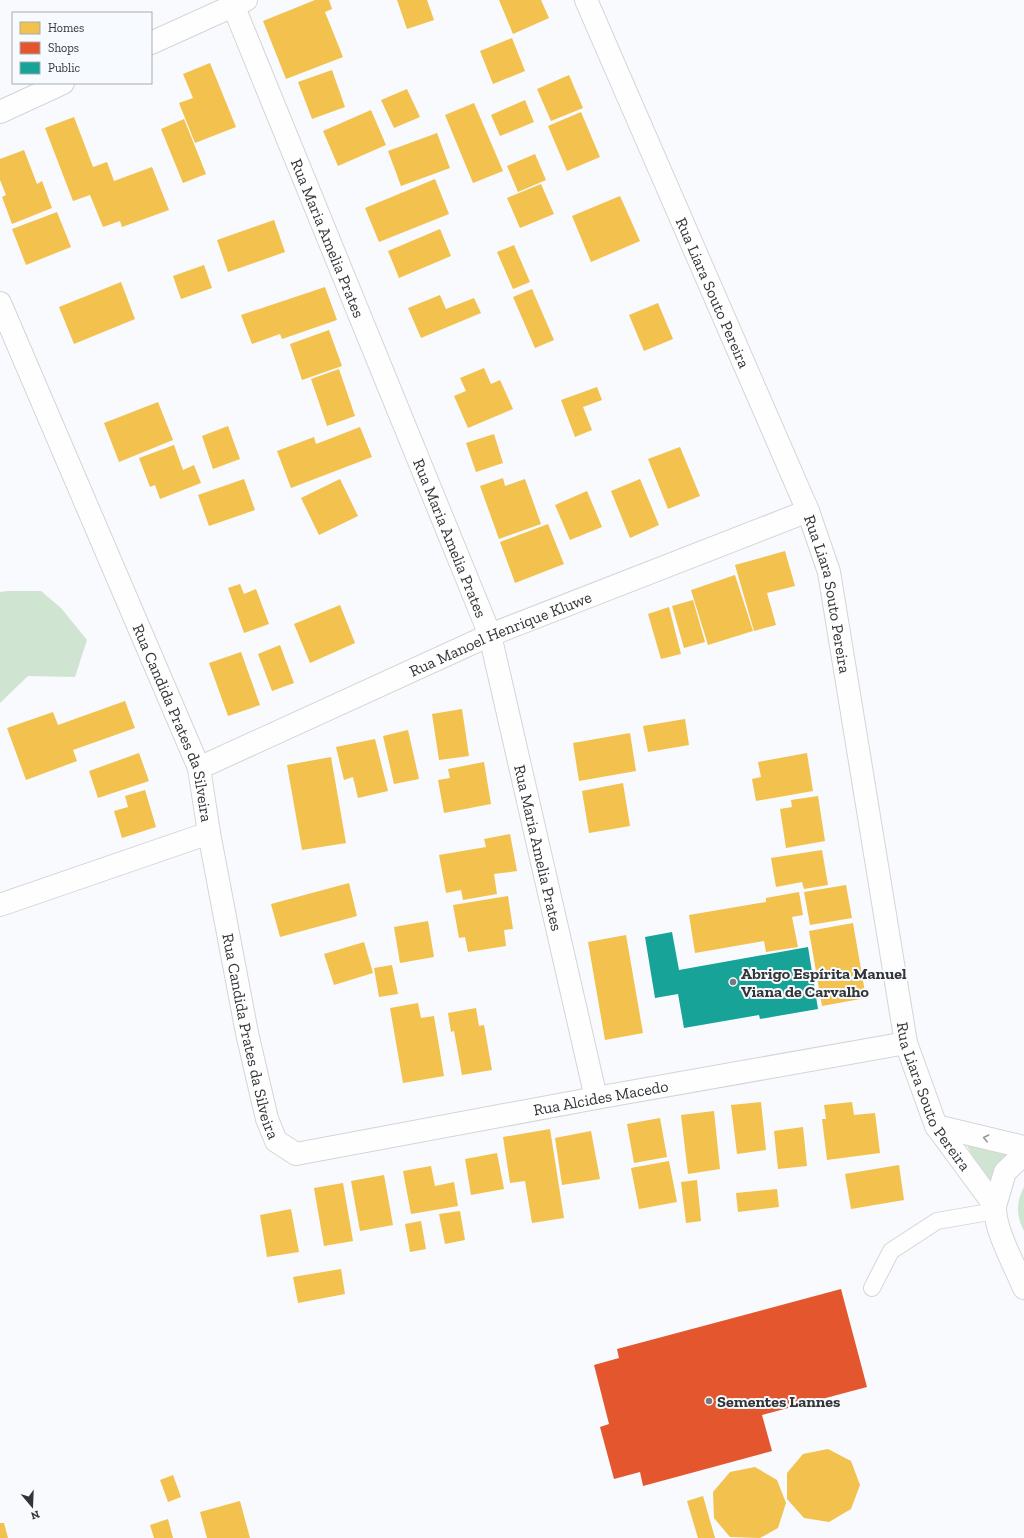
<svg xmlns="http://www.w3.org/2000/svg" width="1024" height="1538" font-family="'Zilla Slab',serif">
<rect width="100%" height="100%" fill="#f8fafd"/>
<g fill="#d0e5d1">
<path d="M8,591H41L61,608L87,640L75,677L28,676L0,703V592Z"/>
<path d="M966,1144L1012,1148L992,1183L988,1185Z"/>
<path d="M1024,1187V1231C1016,1216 1016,1202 1024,1187Z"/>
</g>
<g fill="#f2c14e">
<path d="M315,0H329L332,9L325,12L343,57L286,79L263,21Z"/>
<path d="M397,0H427L434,20L407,29Z"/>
<path d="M499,0H541L549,18L513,34Z"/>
<path d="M512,38L525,71L493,84L480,51Z"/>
<path d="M210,63L236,127L195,143L179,103L193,98L183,74Z"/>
<path d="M332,70L345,107L312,119L298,82Z"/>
<path d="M569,75L583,108L551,121L537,89Z"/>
<path d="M407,89L420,117L394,128L381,100Z"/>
<path d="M525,100L534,122L500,136L491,115Z"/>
<path d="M474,103L503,171L473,183L445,115Z"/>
<path d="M371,110L386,145L338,166L323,131Z"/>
<path d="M581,112L600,157L567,171L548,126Z"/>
<path d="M74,117L93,167L107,162L114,181L152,167L169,210L122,227L120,221L103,227L90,195L73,201L45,128Z"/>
<path d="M184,119L206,174L183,183L161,129Z"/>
<path d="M437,133L450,168L401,186L388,151Z"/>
<path d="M24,150L37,184L42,181L52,208L12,224L2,197L6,195L0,180V159Z"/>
<path d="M535,154L546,180L518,192L507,166Z"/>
<path d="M435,179L449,214L379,242L365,208Z"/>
<path d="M541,184L554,214L520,228L507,198Z"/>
<path d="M620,196L640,241L591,262L572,216Z"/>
<path d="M57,212L71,247L26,265L12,229Z"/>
<path d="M274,220L285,252L228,272L217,240Z"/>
<path d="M440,229L451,256L399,278L388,251Z"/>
<path d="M514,245L530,282L513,289L497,252Z"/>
<path d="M204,265L212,288L181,299L173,276Z"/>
<path d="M121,282L135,319L74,344L59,307Z"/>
<path d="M325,287L337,320L282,339L280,334L252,344L241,315Z"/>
<path d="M532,289L554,340L535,348L513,297Z"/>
<path d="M440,295L446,309L474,298L481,313L421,338L408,308Z"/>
<path d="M658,303L673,339L644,351L629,315Z"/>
<path d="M329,330L342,366L302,380L290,344Z"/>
<path d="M484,368L491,384L500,380L513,409L468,428L454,396L466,391L460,378Z"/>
<path d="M339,369L355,416L327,426L311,379Z"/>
<path d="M597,387L602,400L583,407L592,430L575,437L561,400Z"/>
<path d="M158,402L173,440L119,462L104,423Z"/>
<path d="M228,426L240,459L213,469L202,436Z"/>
<path d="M360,427L372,457L291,488L277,451L314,437L316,444Z"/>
<path d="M494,434L503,463L476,472L466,443Z"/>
<path d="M174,445L183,470L194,465L201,483L160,499L155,485L150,487L139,458Z"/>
<path d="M680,447L700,496L668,509L648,459Z"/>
<path d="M503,478L505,486L525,479L541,524L499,539L480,486Z"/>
<path d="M244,479L255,510L209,526L198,495Z"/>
<path d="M340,479L358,516L319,535L301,498Z"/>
<path d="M640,479L659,525L630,538L611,491Z"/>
<path d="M587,491L602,527L570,540L555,505Z"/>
<path d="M548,524L564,564L515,583L500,542Z"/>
<path d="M785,551L795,586L767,593L776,625L754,631L735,565Z"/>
<path d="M735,575L753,631L708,645L691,590Z"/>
<path d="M240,584L244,594L256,589L269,624L244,633L228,588Z"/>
<path d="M693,600L705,642L684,648L672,606Z"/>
<path d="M340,605L355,643L310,663L294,624Z"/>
<path d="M669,607L681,654L661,659L648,614Z"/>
<path d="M280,645L294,683L272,691L258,654Z"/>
<path d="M241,652L260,705L228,716L209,663Z"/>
<path d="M125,701L135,728L73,750L77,761L26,780L7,728L53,712L58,725Z"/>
<path d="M462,709L469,756L439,760L432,714Z"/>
<path d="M685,719L689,745L648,752L643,726Z"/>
<path d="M408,730L419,779L394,784L383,736Z"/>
<path d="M630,733L636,771L579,781L573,743Z"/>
<path d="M375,739L388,791L358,798L353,777L344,780L336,747Z"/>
<path d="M139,753L149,781L98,798L89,771Z"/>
<path d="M807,753L813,791L756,801L752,779L761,777L758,762Z"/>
<path d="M331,757L346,843L302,850L287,765Z"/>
<path d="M484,762L491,804L444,813L438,780L450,778L448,769Z"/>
<path d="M623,783L630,826L589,833L582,791Z"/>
<path d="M145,790L156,827L122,838L114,811L128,807L125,796Z"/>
<path d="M818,796L825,841L786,848L780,809L792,807L791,800Z"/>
<path d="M510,834L517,871L494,874L497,894L463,900L461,890L446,893L439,855L486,847L484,839Z"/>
<path d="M822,850L828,885L804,889L802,882L776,887L771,858Z"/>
<path d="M349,883L357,916L280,937L271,904Z"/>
<path d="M846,885L852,918L810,925L804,892Z"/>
<path d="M799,892L803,915L792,917L798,947L766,952L764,941L695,953L689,915L766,902V898Z"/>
<path d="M508,896L513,929L504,930L506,946L468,952L465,937L459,938L453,905Z"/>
<path d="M428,921L434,957L400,963L394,927Z"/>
<path d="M853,923L866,998L822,1006L809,931Z"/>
<path d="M626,935L643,1033L605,1040L588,942Z"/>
<path d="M364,942L373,973L334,985L324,954Z"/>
<path d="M392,965L398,994L379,997L374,968Z"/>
<path d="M418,1003L421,1018L434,1016L444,1076L403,1083L390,1008Z"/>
<path d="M476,1008L479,1026L484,1025L492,1070L462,1075L454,1031L451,1032L448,1013Z"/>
<path d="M761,1102L766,1150L737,1154L731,1105Z"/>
<path d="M852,1102L854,1115L875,1113L880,1153L827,1160L822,1119H826L824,1105Z"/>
<path d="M714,1111L720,1169L688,1174L681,1115Z"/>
<path d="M660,1118L667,1157L634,1163L627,1124Z"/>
<path d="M803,1127L807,1166L778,1169L774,1131Z"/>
<path d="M550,1129L564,1218L532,1223L525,1181L510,1183L503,1137Z"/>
<path d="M591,1131L600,1179L562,1185L555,1138Z"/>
<path d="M497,1153L504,1189L471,1195L465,1159Z"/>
<path d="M669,1161L677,1202L639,1209L631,1168Z"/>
<path d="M899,1165L904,1200L851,1209L845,1174Z"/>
<path d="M431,1166L435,1186L454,1182L458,1206L411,1214L403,1171Z"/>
<path d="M384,1175L393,1225L360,1231L351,1181Z"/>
<path d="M697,1180L701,1221L686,1223L681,1182Z"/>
<path d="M343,1183L353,1241L324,1246L314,1188Z"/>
<path d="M777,1189L779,1207L738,1212L736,1193Z"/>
<path d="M291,1209L299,1252L267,1257L260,1215Z"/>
<path d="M460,1211L465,1240L445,1244L439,1214Z"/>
<path d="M421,1221L426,1249L410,1252L405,1224Z"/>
<path d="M341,1269L345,1294L298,1303L293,1277Z"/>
<path d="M828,1449L851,1461L860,1485L851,1509L829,1522L804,1518L787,1499V1473L803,1454Z"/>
<path d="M755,1467L777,1480L786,1503L778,1528L760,1538L730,1537L714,1518L713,1492L730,1472Z"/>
<path d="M173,1475L181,1497L168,1502L160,1480Z"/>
<path d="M703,1496L715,1538H698L687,1501Z"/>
<path d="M240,1501L250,1538H207L200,1512Z"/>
<path d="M168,1519L173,1538H154L150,1525Z"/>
<path d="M0,1523H4L8,1538H0Z"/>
</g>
<path fill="#e4572e" d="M841,1289L867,1387L762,1415L772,1451L643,1486L640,1472L614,1479L600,1427L609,1424L594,1365L619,1358L617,1349Z"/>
<path fill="#17a398" d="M672,932L679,970L808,947L818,1009L760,1019L759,1015L684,1028L678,994L655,998L645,937Z"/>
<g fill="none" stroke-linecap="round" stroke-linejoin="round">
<g stroke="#d3d5d7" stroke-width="18">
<path id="service" d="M872,1288L891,1251L937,1221L995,1211"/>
</g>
<g stroke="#d3d5d7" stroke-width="24">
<g id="minor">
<path id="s1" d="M231,0L490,635L596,1098"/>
<path id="s2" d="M586,0L808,511L829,572L906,1043L936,1126L995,1206"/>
<path d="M151,43L246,0"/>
<path d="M0,112L63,83"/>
<path id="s3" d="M0,303L199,768L209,833L247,1033L267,1119L276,1141L296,1154L596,1098L906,1043"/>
<path id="s4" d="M199,768L490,635L808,511"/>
<path d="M0,905L209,833"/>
<path d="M936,1126L1024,1147"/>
</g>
</g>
<g stroke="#d3d5d7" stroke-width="24">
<path id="secondary" d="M1024,1154L1005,1172L995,1206C994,1229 1015,1266 1024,1288"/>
</g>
<use href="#service" stroke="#fefeff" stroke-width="16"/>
<use href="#minor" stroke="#fefeff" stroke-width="22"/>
<use href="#secondary" stroke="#fefeff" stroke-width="22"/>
</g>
<defs><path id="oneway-chevron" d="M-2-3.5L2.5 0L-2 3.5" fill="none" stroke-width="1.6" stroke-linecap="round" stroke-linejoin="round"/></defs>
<use stroke="#98999a" href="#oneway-chevron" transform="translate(986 1138) rotate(-167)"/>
<g fill="#77797c" stroke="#f7fafe" stroke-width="1.5">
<circle cx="733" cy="982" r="4"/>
<circle cx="709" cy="1401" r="4"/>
</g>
<g text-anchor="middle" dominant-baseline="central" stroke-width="4" stroke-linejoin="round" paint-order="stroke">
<g font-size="16" fill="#323436" stroke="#f7fafe">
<text stroke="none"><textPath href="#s1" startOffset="257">Rua Maria Amelia Prates</textPath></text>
<text stroke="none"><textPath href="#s2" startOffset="319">Rua Liara Souto Pereira</textPath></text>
<text stroke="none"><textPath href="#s1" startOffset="581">Rua Maria Amelia Prates</textPath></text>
<text stroke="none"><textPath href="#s2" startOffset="643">Rua Liara Souto Pereira</textPath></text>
<text stroke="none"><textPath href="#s4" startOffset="330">Rua Manoel Henrique Kluwe</textPath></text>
<text stroke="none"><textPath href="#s3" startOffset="455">Rua Candida Prates da Silveira</textPath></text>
<text stroke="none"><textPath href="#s1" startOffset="904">Rua Maria Amelia Prates</textPath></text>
<text stroke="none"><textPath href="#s3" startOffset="779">Rua Candida Prates da Silveira</textPath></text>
<text stroke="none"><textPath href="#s2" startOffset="1159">Rua Liara Souto Pereira</textPath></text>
<text stroke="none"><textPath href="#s3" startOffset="1221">Rua Alcides Macedo</textPath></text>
</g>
<g font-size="16" font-weight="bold" fill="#323436" stroke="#f7fafe" text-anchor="start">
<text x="741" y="973">Abrigo Espírita Manuel<tspan x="741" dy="18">Viana de Carvalho</tspan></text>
<text x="717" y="1401">Sementes Lannes</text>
</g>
</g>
<rect x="12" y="12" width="140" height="72" fill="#f7fafe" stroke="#a8abae"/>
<rect x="20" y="22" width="20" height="12" fill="#f2c14e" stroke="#a8abae"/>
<text x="48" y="32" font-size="12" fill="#323436">Homes</text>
<rect x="20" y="42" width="20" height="12" fill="#e4572e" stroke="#a8abae"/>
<text x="48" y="52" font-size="12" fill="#323436">Shops</text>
<rect x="20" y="62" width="20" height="12" fill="#17a398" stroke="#a8abae"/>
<text x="48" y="72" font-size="12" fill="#323436">Public</text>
<g transform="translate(32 1506) rotate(161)" stroke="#f7fafe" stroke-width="3" paint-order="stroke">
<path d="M0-3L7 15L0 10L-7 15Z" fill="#323436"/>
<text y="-6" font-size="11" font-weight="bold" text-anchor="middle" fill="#323436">N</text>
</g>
</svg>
